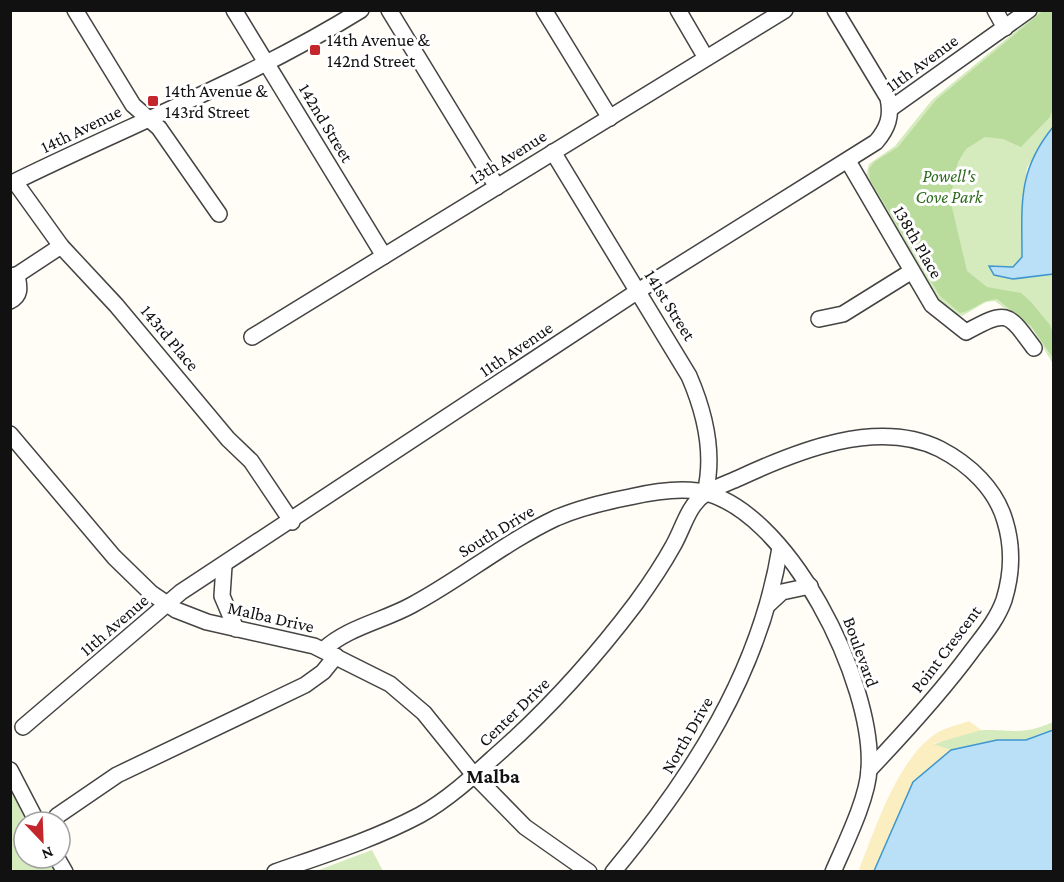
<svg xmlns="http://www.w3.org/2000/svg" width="1064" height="882" font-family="'Crimson Pro',serif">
<rect width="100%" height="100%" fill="#fffdf5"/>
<g fill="#d5ebbd">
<path d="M1040,11H1053L1050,117L1053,107V127L1027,168L1022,207V257L1013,267L990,266L1029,278L1053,274V364L1033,330L995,301L986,302L962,316L952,312L937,298L865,179L869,164L895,146L932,100Z"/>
<path d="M1053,722V730L1026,740H997L951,750L932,745C947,740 967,730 983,730C1014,729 1021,736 1053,722Z"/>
<path d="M11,783L28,822H24V858H48L56,871H13L11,865Z"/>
<path d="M372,850L383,871H316Z"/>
</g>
<path fill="#b9dc9c" d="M1044,10L1053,11L1054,107L1050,117L1021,147L1003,139L985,137L966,149L958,162L950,199L967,271L987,287L1021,293L1031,302L1050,325L1053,333V358L1031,326L997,299C978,301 976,310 960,313L940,296L870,180L869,169L874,162L898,147L936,100Z"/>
<path fill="#fbeec1" d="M969,721L981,730L933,744L951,750L913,782L874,871L858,872C875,830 896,762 934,735C943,728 958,725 969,721Z"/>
<g fill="#b9e0f7" stroke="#3f96cf" stroke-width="1.5">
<path d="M1053,127V274L1013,279L994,275L989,266L1013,267L1022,257C1022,205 1017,171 1053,127Z"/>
<path d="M1053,730V871H874L913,782L951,750L997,740H1026Z"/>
</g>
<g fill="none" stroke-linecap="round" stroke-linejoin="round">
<g stroke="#444" stroke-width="18">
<g id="minor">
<path d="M75,10L133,105L159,128L219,214"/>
<path d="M234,10L384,256"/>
<path d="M389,10L497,187"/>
<path d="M544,10L610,118"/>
<path d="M678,10L706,58"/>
<path d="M995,10L1005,28"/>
<path d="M890,109L1029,10"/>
<path d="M553,152L689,376C705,413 715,453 705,493"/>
<path d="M848,161L932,305L966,332C1007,310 1007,311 1034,348"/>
<path d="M15,182L61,246L116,305L228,439L251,461L292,522"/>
<path d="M10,184C127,126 250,79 361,10"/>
<path d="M17,275L61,246"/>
<path d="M10,276L17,275C19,286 22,295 10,301"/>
<path d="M819,319L843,314L912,271"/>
<path d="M252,337L785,10"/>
<path d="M10,434L114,557L151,593L176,610L207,622L314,646L390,684L424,713L474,775L525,827L589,872"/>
<path d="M224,566L222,596L236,629"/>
<path d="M769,604L782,592L810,586"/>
<path d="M323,650C348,627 383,621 412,605C461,579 505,542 556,518C579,508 604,502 630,497C652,492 675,488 697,491C788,505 875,685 869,769C868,798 845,844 833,872"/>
<path d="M23,727L181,592L638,291L876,142C888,128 892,116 888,98L835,10"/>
<path d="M10,770L37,822"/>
<path d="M57,816L117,775L305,685L323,672L336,656"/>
<path d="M57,858L65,872"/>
<path d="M275,872C324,855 375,839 420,815C447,800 470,779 493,758C547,711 593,660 636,603C649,585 662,566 673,546C683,529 688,505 705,494C715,487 728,483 739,478C797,451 878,418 940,449C969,464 996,489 1005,521C1013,547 1012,574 1004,600C997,620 983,636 971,652C940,694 905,732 869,770"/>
<path d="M613,872C692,777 760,672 780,548"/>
</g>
</g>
<use href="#minor" stroke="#fff" stroke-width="15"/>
</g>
<g fill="#c4262e" stroke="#fff" stroke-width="2">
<rect x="309" y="44" width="12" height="12" rx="3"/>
<rect x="147" y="95" width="12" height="12" rx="3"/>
</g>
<g text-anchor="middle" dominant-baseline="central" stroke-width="6" stroke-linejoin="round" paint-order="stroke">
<g font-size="18" fill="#111" stroke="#fff" text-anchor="start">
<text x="327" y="40">14th Avenue &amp;<tspan x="327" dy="21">142nd Street</tspan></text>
<text x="165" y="91">14th Avenue &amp;<tspan x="165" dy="21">143rd Street</tspan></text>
</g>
<g font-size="18" fill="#111" stroke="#fff">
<text transform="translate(922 63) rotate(-36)">11th Avenue</text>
<text transform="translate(326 123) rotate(59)">142nd Street</text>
<text transform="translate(81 129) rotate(-26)">14th Avenue</text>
<text transform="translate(508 157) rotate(-32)">13th Avenue</text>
<text transform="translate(918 242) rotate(60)">138th Place</text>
<text transform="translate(670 305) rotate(58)">141st Street</text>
<text transform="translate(170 338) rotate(50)">143rd Place</text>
<text transform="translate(516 349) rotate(-34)">11th Avenue</text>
<text transform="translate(496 531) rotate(-31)">South Drive</text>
<text transform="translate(271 617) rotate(13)">Malba Drive</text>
<text transform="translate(114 625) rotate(-41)">11th Avenue</text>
<text transform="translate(946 649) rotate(-53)">Point Crescent</text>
<text transform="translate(861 652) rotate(70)">Boulevard</text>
<text transform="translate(514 712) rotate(-44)">Center Drive</text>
<text transform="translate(687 735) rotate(-60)">North Drive</text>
</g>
<g font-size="18" font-style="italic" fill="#2f6b1f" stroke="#fff">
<text x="949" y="176">Powell's<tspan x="949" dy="21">Cove Park</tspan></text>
</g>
<g font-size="20" font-weight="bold" fill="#111" stroke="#fff">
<text x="493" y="776">Malba</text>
</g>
</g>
<rect width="1064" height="882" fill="none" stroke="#111111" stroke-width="24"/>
<g transform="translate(42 840) rotate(157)"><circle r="28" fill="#ffffff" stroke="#a0a0a0" stroke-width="1.5"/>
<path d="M0-4.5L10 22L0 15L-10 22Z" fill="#c4262e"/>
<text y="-9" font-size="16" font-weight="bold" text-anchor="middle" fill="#111111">N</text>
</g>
</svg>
